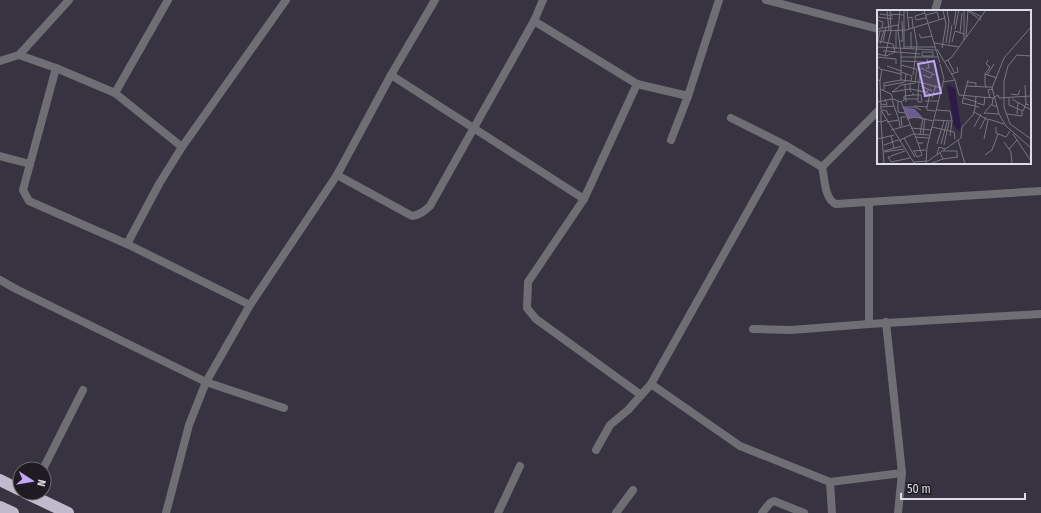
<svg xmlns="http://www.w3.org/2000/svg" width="1041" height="513" font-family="'Fira Sans Condensed',sans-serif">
<rect width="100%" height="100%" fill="#373341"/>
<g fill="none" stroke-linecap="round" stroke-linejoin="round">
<g stroke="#706e75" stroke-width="8">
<path d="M69,0L19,55L56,68L115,93"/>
<path d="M168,0L115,93L182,147"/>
<path d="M766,0L878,29"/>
<path d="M935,11L938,0"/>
<path d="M534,21L637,84"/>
<path d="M0,61L19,55"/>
<path d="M391,75L584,199"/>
<path d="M731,118L785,145"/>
<path d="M671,140L688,96L719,0"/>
<path d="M0,156L30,164L56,68"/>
<path d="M30,164L23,190L29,201L127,244L250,305"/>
<path d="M822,167C825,178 824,199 836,204L1041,191"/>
<path d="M337,175L412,216C420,215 424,211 430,206L534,21L543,0"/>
<path d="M869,203V324L1041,314"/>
<path d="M127,244L159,184L182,147L286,0"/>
<path d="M0,280L16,289L206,382L284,408"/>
<path d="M886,322L902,473L898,513"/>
<path d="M753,329L791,330L869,324"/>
<path d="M651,384L740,446L830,482L902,473"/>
<path d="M641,395L536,319L527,308L528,282L584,199L637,84L688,96"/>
<path d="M596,450L610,425L628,410L651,384L785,145L822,167L878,111"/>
<path d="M43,469L83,390"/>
<path d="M830,482L832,513"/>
<path d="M166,513L189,425L206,382L250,305L337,175L391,75L435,0"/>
<path d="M498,513L520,466"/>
<path d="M616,513L633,490"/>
<path d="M762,513L770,503L774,501L804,513"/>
</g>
<g stroke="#bfbacc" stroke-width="12">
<path d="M0,480L20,490"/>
<path d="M26,493L68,513"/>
<path d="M0,507L13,513"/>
</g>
</g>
<g transform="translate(877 10)">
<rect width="154" height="154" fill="#373341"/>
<path d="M26,97L38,99L46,108H30Z" fill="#6d5c91"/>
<path d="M70,75L78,78L84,117L82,121L77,115Z" fill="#2c1a49"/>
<path fill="none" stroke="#797682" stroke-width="1" d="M10,0L12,20M13,0L14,21M23,0L21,21L24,43V70L42,72L43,58M27,0V37M30,0L32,19M47,0L63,53M91,1L104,10M93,1L105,7M48,3L38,6L39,10L49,8M3,4L16,6M13,4L27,5M49,5L60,2L62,9M0,7L16,9M31,8L35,7L36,18M0,10L6,12L5,18M77,15L79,0M154,17L127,48L115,78L122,104L129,116L154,138M0,19L21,15M78,19L82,0M0,21L29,20L68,8M83,23L85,3M42,24L44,28L55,26M89,27L91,0M87,30V0M23,31H26L25,11M6,32L9,17M75,32L78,21L87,24M57,33L82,37M69,33L72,12L70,0M3,34L7,20M72,34L75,15M0,35L3,21M0,37L59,40M26,37H58M34,38V22M65,38L69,14L66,0M19,39V21M60,39L78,70L82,85L116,88L121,85L122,88L154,86M6,41H9L14,21M45,42H56V46H45ZM1,44L9,46L18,42L16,34L1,31M8,46L9,41L43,44M154,46L140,45L131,56L127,71V97L133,114L154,129M0,47L19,49V54M24,47H61M71,50L77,62M111,50L109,54L113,57L108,64V75L110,77H116M24,51L47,52M67,52L74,48L109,0M0,55L3,59L24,64M24,55L39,59M10,56L24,61M44,58L58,65M49,58H52L50,49M24,62L35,66L34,71M74,64L81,62L80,57M108,64L120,68M36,65L40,35L37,18M46,65L53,68L56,64M110,65L117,54M0,69L3,71L4,100L37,153M91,70L85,93L102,97M3,71L5,59M66,72L78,70M91,72L99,73V77M28,74L29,92M33,74V79L50,82L51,80M148,75L149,94M7,76L28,72L29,64M44,76L55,81M89,76L110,77M3,79L14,84L16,89L24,92L41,133M7,80V73L24,70M42,81L53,84L50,97M15,82L24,75L38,73L40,58M15,82L33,79L34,82M36,83V85H44L45,92H41V83L42,72L64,78M134,84L141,85L143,80M55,88L59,75M86,88L100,92M113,88L111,80L116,79M116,88L115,95L120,97M132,88V95L146,101L149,94L152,95M27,89H41M135,89L154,100M21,91V102L28,103M48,91H61M0,92L15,89L17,96M24,92L27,90V86L36,85M100,93L107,95L108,87M4,94L10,95L8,89M37,96L50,97V100L58,101M4,97L17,96L22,110M25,97H38L44,100M5,100L10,101L11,105L14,104M59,100L73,101L75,111M97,102L111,110L107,129M107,103L122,104M107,103L115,94M130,104L145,106V101M140,104L141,92M30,109L38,107L56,111M111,109L127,114M57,110L75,111L73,126M0,111L4,112V101M10,112L22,110L23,117M25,116L24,107H29M55,117L77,122L78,129M97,117L104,104M119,117V123L129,127L133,121M34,118L54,120M103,119L109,107M14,120L33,115M43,124L46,108M46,124L48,108M136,124L154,151M14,126L17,138M38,127L52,128M27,128L38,147M0,129L17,125M81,130L88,154M21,131L36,124L52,125M127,132L134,142L135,154M60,134L67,111M64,134L70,112M7,135L21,130M67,135L72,112M132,139L140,130M7,141L25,136M36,141L49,140M37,141L40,147L45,145L41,133H46M66,141H80V147M7,142L27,139M60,144L62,137L68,139M108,145L115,140L121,124M14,146L28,141M14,147H11L14,152L33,148M66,149L81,147M36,152L51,151L84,128L85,117L96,105L98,98L99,86M7,154L4,112L10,110M49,154L50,137L67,69L63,54M52,154L66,149L63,143"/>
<path fill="#c0a8f4" fill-opacity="0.15" stroke="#c0a8f4" stroke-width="2" d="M57,51L64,83L48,86L41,54Z"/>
<rect width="154" height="154" fill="none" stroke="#dddbe4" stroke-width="2"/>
</g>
<g transform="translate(32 481) rotate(102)"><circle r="19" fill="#1e1c22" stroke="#6a6870"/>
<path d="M0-3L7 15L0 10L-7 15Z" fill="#c0a8f4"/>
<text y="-6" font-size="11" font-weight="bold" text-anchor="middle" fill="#dddbe4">N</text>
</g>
<path d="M901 493v6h124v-6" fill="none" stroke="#dddbe4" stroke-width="2"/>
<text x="907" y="493" font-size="12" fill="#dddbe4" stroke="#1e1c22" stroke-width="3" paint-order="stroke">50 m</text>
</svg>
